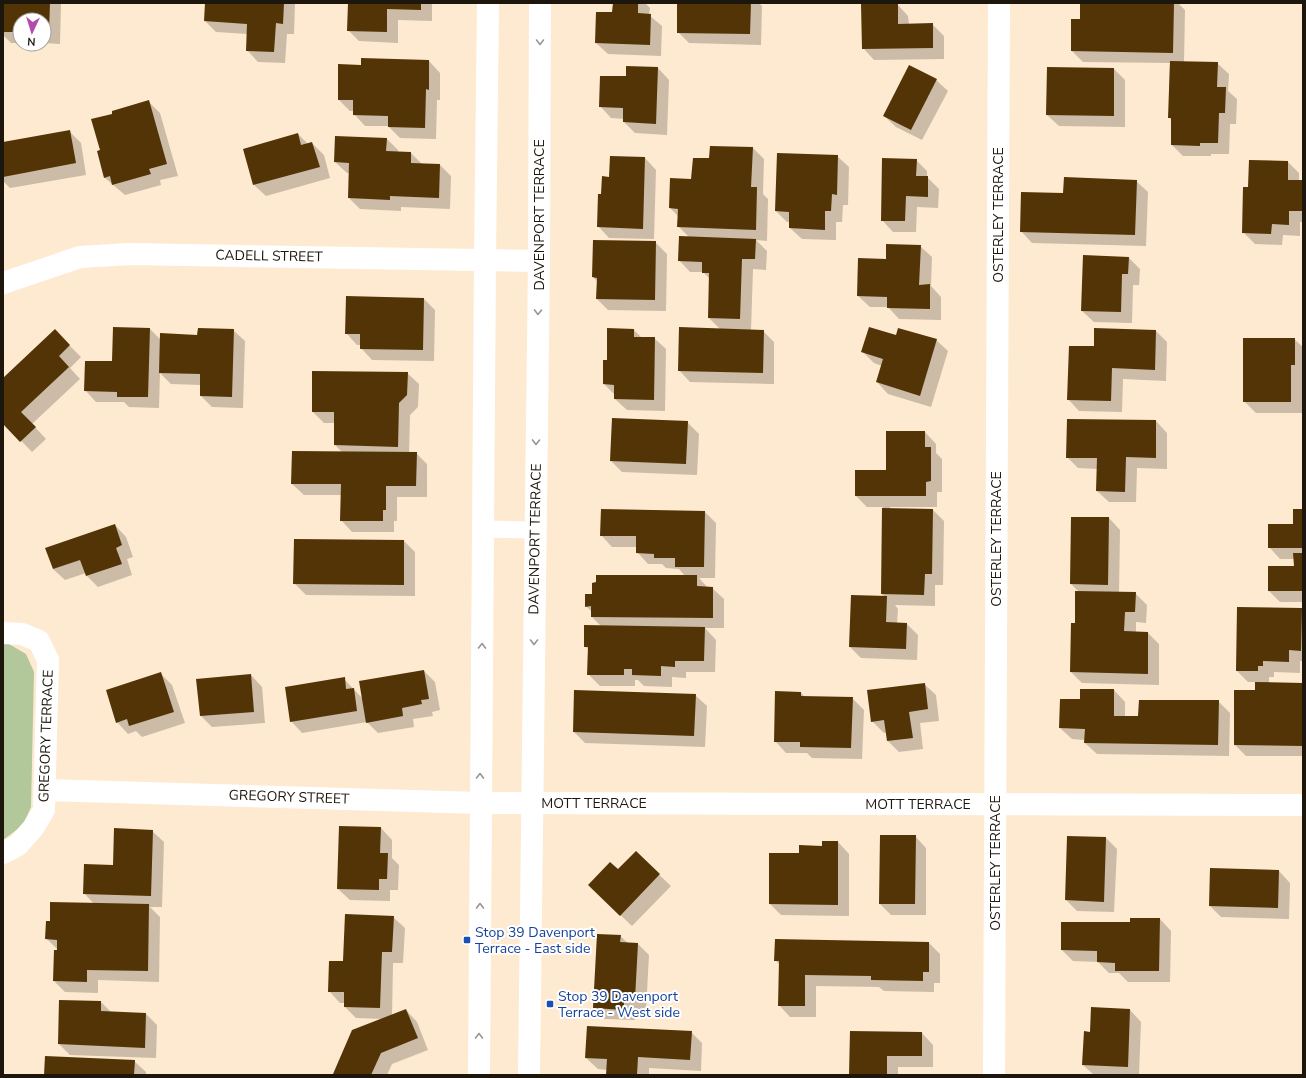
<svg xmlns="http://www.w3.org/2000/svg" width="1306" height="1078" font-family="'Nunito Sans',sans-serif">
<rect width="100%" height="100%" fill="#feead1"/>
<path fill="#b2c79a" d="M3,644H9L26,654L34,672L31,807L23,825L3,840Z"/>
<g fill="#0003">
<path d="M3,3H61L60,44L44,43V20H20V43H11L3,35Z"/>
<path d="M206,3H295L294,34H287L285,63L258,62L247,50L248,34L216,32L205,21Z"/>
<path d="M349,3H432V21L398,20V43L359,41L348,30Z"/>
<path d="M614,3H645L650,8L649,15L662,26L661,56L608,54L596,43L597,13H613Z"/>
<path d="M678,3H759L762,6L761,45L689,43L678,32Z"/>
<path d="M1081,3H1123L1125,5H1131V3H1178L1185,10L1184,62L1217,63L1229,74L1228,91L1237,99L1236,124H1230L1229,154H1211V156H1183L1172,145V121L1169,117L1170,63L1083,62L1072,51L1081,20Z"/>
<path d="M897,4L908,16L909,25L932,24L944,36V59L874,60L863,48Z"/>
<path d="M429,61L440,73V100H437L436,139L400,138L388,126H365L354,114V111H350L339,100L362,66Z"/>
<path d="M658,68L669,80L667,135L635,133L624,122V119L611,118L600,106L627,78Z"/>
<path d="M1114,69L1125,80V127L1059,126L1047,115Z"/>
<path d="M936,80L948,91L922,140L896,127L884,116Z"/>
<path d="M149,102L160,113L178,176L160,180L161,185L125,195L105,178L101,151L113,114Z"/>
<path d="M69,131L81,143L86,175L10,188L3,181V143Z"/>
<path d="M298,134L308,144L312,143L324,155L330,178L266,196L254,185Z"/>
<path d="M387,139L398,150V152L411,153L422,164L440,165L451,176L450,209L401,207V211L360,209L349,198L350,173H347L335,162Z"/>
<path d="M753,148L764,159L763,194L768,199L767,241L756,240L767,251L766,270L753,269L751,330L763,331L774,342V384L690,382L679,370L720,329L709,318L710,279L703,272H690L679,260L690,238L678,226V216L670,208L710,159Z"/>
<path d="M837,156L849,167L848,205H843L842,222H836V240L802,239L790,228V222H787L776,211Z"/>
<path d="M645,158L656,170L654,239L609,238L598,226L602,195L610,178Z"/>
<path d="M916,160L927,171V177L939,189L938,208L917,207L916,232H893L882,220Z"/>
<path d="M1288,162L1299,173V181H1303V222H1300V236L1283,235L1282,245L1255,244L1243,232L1249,188Z"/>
<path d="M1136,181L1148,192L1146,246L1032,243L1021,231L1064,194Z"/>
<path d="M655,242L667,254L666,311L608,310L597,299L598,282L593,277Z"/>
<path d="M920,246L932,257L931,286L941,297V320L899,319L888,307H870L858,296L887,260Z"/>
<path d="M1129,258L1140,269L1139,285H1133L1132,323L1094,322L1082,311Z"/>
<path d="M424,299L435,310L434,361L372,360L361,348V345H357L346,333Z"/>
<path d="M150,329L161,340L233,330L245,341L243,408L212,407L201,396V385L171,384L160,373L159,408L129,407L124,402H96L85,390Z"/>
<path d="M634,330L642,338H654L666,349L665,411L627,410L615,399V395L604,384L608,361Z"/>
<path d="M1156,331L1167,342L1166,381L1123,379L1122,412L1079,411L1068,399L1095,347Z"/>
<path d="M1294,339L1303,347L1302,413H1256L1244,401Z"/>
<path d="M936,340L948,351L931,407L888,394L877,382L882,366L874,363L863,352Z"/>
<path d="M66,342L81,357L70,368L80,379L32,424L46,439L32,452L3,422V379Z"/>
<path d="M407,373L419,384L418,407L410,415L409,453H416L427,464V497H397V521H394V532H352L341,520V495H304L292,484L342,452L335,445V423H324L313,412Z"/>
<path d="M1156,421L1167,433V469L1137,468L1136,502H1109L1097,491L1098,469L1078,468L1067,457Z"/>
<path d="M687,422L699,434L697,475L622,472L611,461Z"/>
<path d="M925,432L936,444V453L942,459V492H937V507H890V509L933,510L944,521L943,585H935V606L895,605L898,609L897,624H907L918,635L917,660L861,658L850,647L885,597L882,594L883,507H867L856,496L887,471Z"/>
<path d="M1303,510V602H1280L1269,591L1295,567V559H1280L1269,547L1294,525Z"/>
<path d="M705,512L716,523L715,578H699L708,588H712L724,599V628H705L716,640L715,672H686V678L672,677V687L644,686L638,680H635V686H600L588,674L589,650L585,646L601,626L592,617V612L586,606L593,595L685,576L679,569L666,568L662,564H648L637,552V547H612L601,535Z"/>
<path d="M1072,518H1109L1120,530L1119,593H1135L1147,605L1146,623L1136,622V632L1148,633L1159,644V685L1082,683L1071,672L1079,592L1071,584Z"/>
<path d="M115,525L126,537L133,557L127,559L132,575L98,587L87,576L86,573L65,580L53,569Z"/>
<path d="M404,541L415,552V596L306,595L294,583Z"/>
<path d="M1302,609L1303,611V661H1300V673L1274,672V677H1269V684H1303V756H1246L1235,745L1256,691V682H1248L1237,671Z"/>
<path d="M424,671L435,682L440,710L432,712L433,716L413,719L414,727L378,733L367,722L302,733L291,721L344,679L363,699Z"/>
<path d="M161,674L172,685L185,723L142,737L136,731L128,734L117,722Z"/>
<path d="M251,675L262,687L265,723L212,727L201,716Z"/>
<path d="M924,684L936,695L939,721L920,723L923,749L899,752L888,741L887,732L884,733L872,721Z"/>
<path d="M1114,690L1125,702V717H1139L1218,701L1230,713L1229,756L1097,754L1085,743V740L1072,739L1060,728L1081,700Z"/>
<path d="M776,692L801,693L805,697L852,698L864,710L862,759L812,758L807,753H786L775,741Z"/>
<path d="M695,695L707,706L705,747L585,743L574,732Z"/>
<path d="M340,827L381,828L392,840V858L399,865L398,890H390V901L350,900L338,889Z"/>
<path d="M152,831L164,842L162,907H150L160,917L159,982L98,980V993L65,992L54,981L59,951L46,938L51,922L94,904L84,893Z"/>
<path d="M915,836L926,848V915H891L880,904Z"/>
<path d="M1106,838L1117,849L1114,912L1077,911L1066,900Z"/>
<path d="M838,842L849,854V916L781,915L770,904L800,854Z"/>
<path d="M636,853L671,886L632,926L589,885L618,871Z"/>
<path d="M1279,871L1290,883L1289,919L1221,917L1210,906Z"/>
<path d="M393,917L405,928L403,963H393L392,1016L406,1010L417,1022L428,1050L392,1064L387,1075H335V1074L353,1031L384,1019L356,1018L345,1007V1003H340L329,991L344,962Z"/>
<path d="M1160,919L1171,931L1170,982H1128L1119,973H1109L1098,962L1073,961L1062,950V923H1131Z"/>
<path d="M620,936L628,943L638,944L649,955L646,1010L635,1009V1020L605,1019L594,1008Z"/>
<path d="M929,943L940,954V983H934V992L884,991L879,987L816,986V1017H790L779,1005L780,965L775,960Z"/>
<path d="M101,1002L111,1012L146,1014L157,1025L156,1058L70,1055L59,1044Z"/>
<path d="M1130,1010L1141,1022L1139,1075H1094L1083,1065L1090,1033Z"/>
<path d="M691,1032L702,1043L701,1071L649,1068V1075H607V1070L598,1069L586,1058Z"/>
<path d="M922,1033L933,1045V1067H898V1075H850Z"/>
<path d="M134,1061L146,1072V1075H45Z"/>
</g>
<g fill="#523406">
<path d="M3,3H50L49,33H44V20H20V32H3Z"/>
<path d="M205,3H284L283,24L276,23L274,52L246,51L247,24L204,21Z"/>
<path d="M348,3H421V10L387,9V32L347,31Z"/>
<path d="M613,3H638V13L651,14L650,45L595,43L596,12H612Z"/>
<path d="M677,3H751L750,34L677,33Z"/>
<path d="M898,3V24L933,23V48L862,49L861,4Z"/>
<path d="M1080,3L1130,4V3H1174L1173,53L1071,51V19H1080Z"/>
<path d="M361,58L429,60V90L426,89L425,128L388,127V116L353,115V100H338V64L361,65Z"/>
<path d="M1170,61L1218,62L1217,87H1226L1225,113H1219L1218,143H1200V146L1171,145V118H1168Z"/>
<path d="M909,65L937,79L911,130L883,116Z"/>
<path d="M626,66L658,67L656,124L623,122V108L599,107L600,76H626Z"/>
<path d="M1047,67L1114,68V116L1046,115Z"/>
<path d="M149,100L167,164L149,169L151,174L112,185L110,176L104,178L97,151L100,150L91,119L112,114V111Z"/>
<path d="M70,130L76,163L3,177V142Z"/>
<path d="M298,133L301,145L312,142L320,167L253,185L243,149Z"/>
<path d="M335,136L387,138L386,151L411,152V163L440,164L439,198L390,196V200L348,198L349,163L334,162Z"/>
<path d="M710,146L753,147L751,187H757L756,230L677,227L678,209L669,208L670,178L691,179L693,158H709Z"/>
<path d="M777,153L838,155L837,195L832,194L831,211H825V230L789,228V212L775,211Z"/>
<path d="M610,156L645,157L643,229L597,227L598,194H601L602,176L609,177Z"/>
<path d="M882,158L917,159L916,176H928V197L906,196L905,221H881Z"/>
<path d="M1249,160L1288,161V180H1303V211H1289V225L1272,224L1271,234L1242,233L1243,187H1248Z"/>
<path d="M1064,177L1137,180L1135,235L1020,232L1021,192L1063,193Z"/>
<path d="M679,236L756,239L755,259H742L740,319L708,318L709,273H702V262L678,261Z"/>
<path d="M593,240L656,241L655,300L596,299L597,278L592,277Z"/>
<path d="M886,244L921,245L919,285L930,284V309L887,308V297L857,296L858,258L886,259Z"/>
<path d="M1083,255L1129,257L1128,274H1122L1121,312L1081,311Z"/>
<path d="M346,296L424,298L423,350L360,349V334H345Z"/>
<path d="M113,327L150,328L148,397H117V392L84,391L85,361H112Z"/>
<path d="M679,327L764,330L763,373L678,371Z"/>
<path d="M869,327L896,335L898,328L937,339L920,396L876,382L883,359L861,352Z"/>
<path d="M198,328L234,329L232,397L200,396V374L159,373L160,333L197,335Z"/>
<path d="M607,328L634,329V337H655L654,400L614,399V385L603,384V360H607Z"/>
<path d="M1094,328L1156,330L1155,370L1112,368L1111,401L1067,400L1069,346H1094Z"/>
<path d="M55,329L70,345L59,356L69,367L21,412L36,427L20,442L3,424V378Z"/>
<path d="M1243,338H1295V365H1291V402H1243Z"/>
<path d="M312,371L408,372L407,395L399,403L398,447L334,445V412H312Z"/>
<path d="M612,418L688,421L686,464L610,461Z"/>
<path d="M1067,419L1156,420V458L1126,457L1125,492L1096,491L1097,458H1066Z"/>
<path d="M886,431H925V447H931V481L926,482V496H855V470H886Z"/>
<path d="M292,451L417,452L416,486H386V510H383V521H340L341,484H291Z"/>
<path d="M882,508L933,509L932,574H925L924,595L881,594Z"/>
<path d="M601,509L705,511L704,567H675V558H654V554L636,553V536H600Z"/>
<path d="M1293,509H1303V548H1268V524H1293Z"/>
<path d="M1071,517H1109L1108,585L1070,584Z"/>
<path d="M115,524L122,545L116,548L122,564L86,576L80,560L53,569L45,548Z"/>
<path d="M294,539L404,540V585L293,584Z"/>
<path d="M1293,553H1303V591H1268V566H1294Z"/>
<path d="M596,575H697V586L713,587V618L591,617V606L585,607V594H592V583L596,582Z"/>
<path d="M1075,591L1136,592L1135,612H1125L1124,631L1148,632V674L1070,672L1071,623H1075Z"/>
<path d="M851,595L887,596L886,622L907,623L906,649L849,647Z"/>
<path d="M1237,607L1302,608L1301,651L1289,650V662L1263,661V666H1258V671H1236Z"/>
<path d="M584,625L705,627L704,661H675V667L661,666V676L632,675V669H624V675H587L588,647H584Z"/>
<path d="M424,670L429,699L421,700L422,704L402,708L403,716L366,723L359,681Z"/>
<path d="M161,672L174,712L129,726L127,719L116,723L106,690Z"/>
<path d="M251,674L254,712L200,716L196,679Z"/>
<path d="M345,677L346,689L354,688L357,711L290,722L285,687Z"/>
<path d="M1255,682L1303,683V746L1234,745V690H1255Z"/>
<path d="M925,683L928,709L909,712L913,738L887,741L884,720L871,722L867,690Z"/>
<path d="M1080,689H1114V716H1138L1139,700H1219L1218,745L1084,743L1085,729L1059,728L1060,699H1080Z"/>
<path d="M574,690L696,694L694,736L573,732Z"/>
<path d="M775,691L801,692V696L853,697L851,748L800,747V742H774Z"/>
<path d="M339,826L381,827L380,853H388L387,879H379V890L337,889Z"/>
<path d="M114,828L153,830L151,896L83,894L84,864L113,865Z"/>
<path d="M880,835H916L915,904H879Z"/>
<path d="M1067,836L1106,837L1104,902L1065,900Z"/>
<path d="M822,841H838V905L769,904V853H799V845L822,846Z"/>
<path d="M636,851L660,874L620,916L588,885L610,862L618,869Z"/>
<path d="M1210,868L1279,870L1278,908L1209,906Z"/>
<path d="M50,902L149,904L148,971L87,970V982L53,981L54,950H57V940L45,939L46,921H50Z"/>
<path d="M345,914L394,916L392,952H382L380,1008L344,1007V992H328L329,961H343Z"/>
<path d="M1130,918H1160L1159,971H1115V963L1097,962V951L1061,950V922H1130Z"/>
<path d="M597,934L621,935L620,942L638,943L635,999L624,998V1010L593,1008Z"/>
<path d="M775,939L929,942V972H923V981L871,980V976L805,975V1006H778L779,961H774Z"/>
<path d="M59,1000L101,1001V1011L146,1013L145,1048L58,1044Z"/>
<path d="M1091,1007L1130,1009L1128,1067L1082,1065L1084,1031L1090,1032Z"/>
<path d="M406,1009L418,1038L381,1053L371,1075L333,1074L352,1030Z"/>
<path d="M587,1026L692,1031L690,1060L638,1057L637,1075H606L607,1059L585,1058Z"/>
<path d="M850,1031L922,1032V1056H887V1075H849Z"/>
<path d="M45,1056L135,1060L134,1075H44Z"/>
</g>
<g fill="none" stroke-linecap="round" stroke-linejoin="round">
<path stroke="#fff" stroke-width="17" d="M483,529L535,530"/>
<g stroke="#fff" stroke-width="22">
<path d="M3,283L80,257L129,254L539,261"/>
<path d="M3,633L22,634L39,641L48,660L44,810L33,828L18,845L3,853"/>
<path d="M46,790L480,803L1303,805"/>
<path d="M479,1075L485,260L488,3"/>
<path d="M529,1075L539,261L540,3"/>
<path d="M994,1075L999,3"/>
</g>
</g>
<defs><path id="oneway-chevron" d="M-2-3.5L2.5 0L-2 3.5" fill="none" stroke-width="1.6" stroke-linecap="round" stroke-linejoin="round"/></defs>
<g stroke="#999692">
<use href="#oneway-chevron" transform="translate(540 42) rotate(90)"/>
<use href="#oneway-chevron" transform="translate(538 312) rotate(91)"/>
<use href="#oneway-chevron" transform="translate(536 442) rotate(91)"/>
<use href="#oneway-chevron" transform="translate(534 642) rotate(90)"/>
<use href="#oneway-chevron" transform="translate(482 646) rotate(-89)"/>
<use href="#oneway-chevron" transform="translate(480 776) rotate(-89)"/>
<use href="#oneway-chevron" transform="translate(480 906) rotate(-90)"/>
<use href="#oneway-chevron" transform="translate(479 1036) rotate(-90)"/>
</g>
<g fill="#1a4fb4" stroke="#fff" stroke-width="1.5">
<rect x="463" y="936" width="8" height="8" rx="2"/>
<rect x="546" y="1000" width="8" height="8" rx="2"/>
</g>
<g text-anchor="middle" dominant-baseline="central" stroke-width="4" stroke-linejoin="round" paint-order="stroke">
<g font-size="14" fill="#1d160d" stroke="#fff">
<text transform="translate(539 215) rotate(-90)">DAVENPORT TERRACE</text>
<text transform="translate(998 215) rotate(-90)">OSTERLEY TERRACE</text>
<text transform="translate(269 256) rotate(1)">CADELL STREET</text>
<text transform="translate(535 539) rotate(-89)">DAVENPORT TERRACE</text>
<text transform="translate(996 539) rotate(-90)">OSTERLEY TERRACE</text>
<text transform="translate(46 736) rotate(-88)">GREGORY TERRACE</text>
<text transform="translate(289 797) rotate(2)">GREGORY STREET</text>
<text x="594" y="803">MOTT TERRACE</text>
<text x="918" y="804">MOTT TERRACE</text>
<text transform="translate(995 863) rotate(-90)">OSTERLEY TERRACE</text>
</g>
<g font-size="14" fill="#164399" stroke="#fff" text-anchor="start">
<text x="475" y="932">Stop 39 Davenport<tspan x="475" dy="16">Terrace - East side</tspan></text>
<text x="558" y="996">Stop 39 Davenport<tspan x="558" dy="16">Terrace - West side</tspan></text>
</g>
</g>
<rect width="1306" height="1078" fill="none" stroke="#1d160d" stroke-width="8"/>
<g transform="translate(32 32) rotate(184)"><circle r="19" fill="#ffffff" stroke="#a5a29e"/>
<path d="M0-3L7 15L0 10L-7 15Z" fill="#b34aad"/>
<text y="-6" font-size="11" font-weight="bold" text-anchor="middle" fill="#1d160d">N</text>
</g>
</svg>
